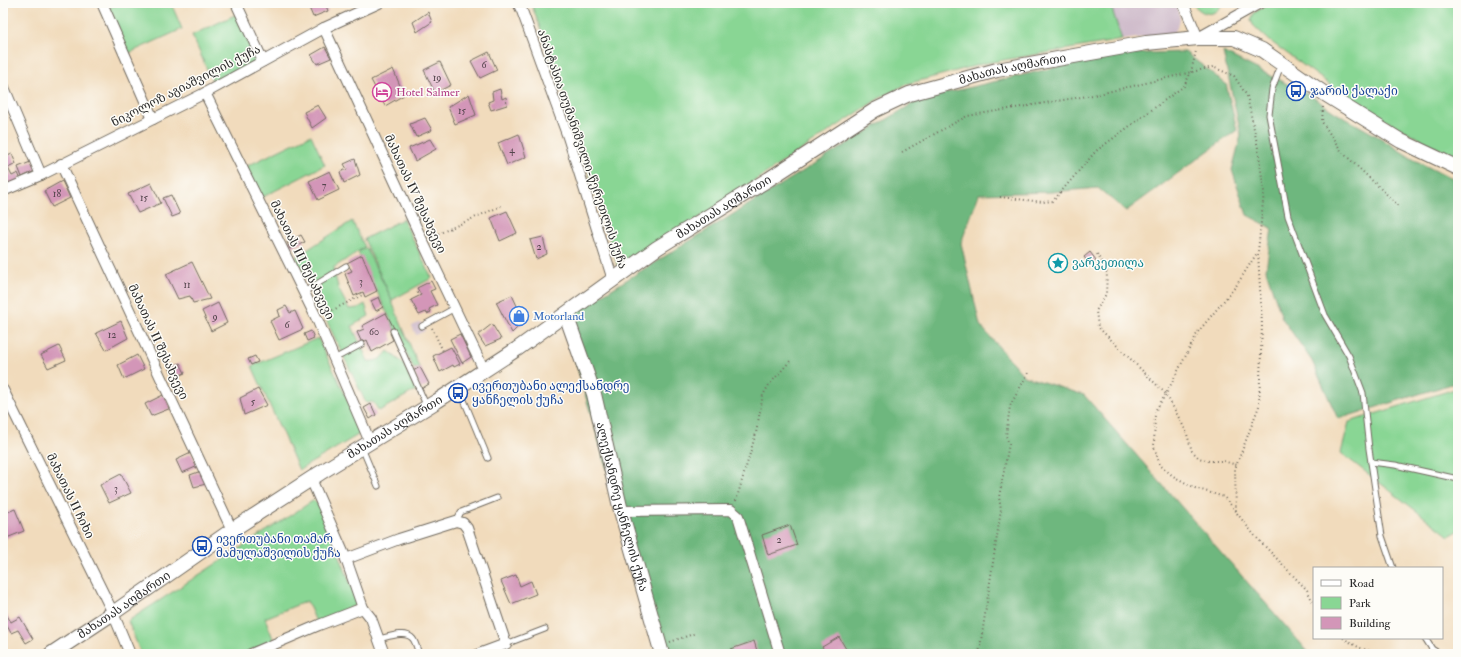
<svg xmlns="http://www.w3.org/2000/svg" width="1461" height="657" font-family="'IM FELL Double Pica','Noto Serif Georgian',serif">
<rect width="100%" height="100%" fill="#fdfcf7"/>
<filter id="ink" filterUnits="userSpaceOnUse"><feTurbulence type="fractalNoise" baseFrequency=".025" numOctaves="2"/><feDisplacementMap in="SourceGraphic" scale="8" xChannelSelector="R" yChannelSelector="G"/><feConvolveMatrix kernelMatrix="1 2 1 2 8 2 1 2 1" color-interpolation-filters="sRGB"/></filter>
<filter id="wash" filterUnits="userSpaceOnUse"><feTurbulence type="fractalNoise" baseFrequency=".012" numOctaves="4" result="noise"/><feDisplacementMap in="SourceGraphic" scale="16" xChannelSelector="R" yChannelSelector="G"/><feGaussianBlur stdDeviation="0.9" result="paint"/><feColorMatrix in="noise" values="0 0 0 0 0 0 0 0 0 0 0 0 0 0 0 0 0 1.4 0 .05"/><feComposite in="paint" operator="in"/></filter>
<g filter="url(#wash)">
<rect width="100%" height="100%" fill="#f1dbbc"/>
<g fill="#d0bdcc">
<path d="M1110,3H1176L1180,18L1179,24L1174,33L1164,37H1145L1122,40Z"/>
<path d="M421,322L425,331L416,335L412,326Z"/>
</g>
<g fill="#89d694" stroke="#5a8060">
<path d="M120,3H171L182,29L127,54L108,8Z"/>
<path d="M531,3H1110L1122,40L986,63L907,84L878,99L619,271L571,113Z"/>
<path d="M1192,3H1223C1214,18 1203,16 1192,3Z"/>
<path d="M1270,3H1458V159L1362,108L1270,41L1253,25L1251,20L1254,13Z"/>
<path d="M237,14L258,61L214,85L192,35Z"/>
<path d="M311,135L325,165L259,199L243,168Z"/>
<path d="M403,219L432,278L392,300L364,239Z"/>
<path d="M352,221L365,247L333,268L339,290L349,309L358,308L365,304L369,316L352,326L368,361C377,362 383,358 388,351L403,363L416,390L379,411L373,402L366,403L296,257Z"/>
<path d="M366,248L388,292L419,367L414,369L358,252Z"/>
<path d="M318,338L363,432L299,470L252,366Z"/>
<path d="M1458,388V531L1449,536L1341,453L1349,422Z"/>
<path d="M314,500L322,509L358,604L317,624L307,601L265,618L274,641L241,654H141L128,621Z"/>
</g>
<g fill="#6eb77e" stroke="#4c7154">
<path d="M1185,52L1226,84L1237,130L1126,211L1098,188L1051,192L979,194L961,243L980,325L1024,376L1084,395L1310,654H661L563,319L920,99L1113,54Z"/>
<path d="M1223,52L1311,96L1336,113L1379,137L1411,158L1436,171L1458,180V382L1338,419L1312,361L1282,318L1266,270L1272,228L1247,215L1232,170L1241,135Z"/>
</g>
<g id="blocks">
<g fill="#d396b8">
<path d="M307,3H325L328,11L313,17Z"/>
<path d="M428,12L432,22L417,32L413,22Z"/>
<path d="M325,47L331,58L317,64L311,55Z"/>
<path d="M489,52L497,70L480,78L471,61Z"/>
<path d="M440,62L451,85L435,93L424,70Z"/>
<path d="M393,69L404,95L385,106L371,80Z"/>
<path d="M500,89L502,99L506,97L507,105L491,110L488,102L493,100L492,92Z"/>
<path d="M469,94L476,115L455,124L448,107Z"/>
<path d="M318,105L326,118L312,128L304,112Z"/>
<path d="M425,118L432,130L416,137L410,124Z"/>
<path d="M519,134L526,157L507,165L498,143Z"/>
<path d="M430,139L436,149L415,161L409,148Z"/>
<path d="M12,154L16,164L8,168L12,176L18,173L21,180L10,186L3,171V158Z"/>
<path d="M355,159L360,175L344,183L340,172L347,169L344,164Z"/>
<path d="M33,161L37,170L22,177L18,167Z"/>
<path d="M330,171L339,190L318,200L309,181Z"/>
<path d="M62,181L70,198L52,207L44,191Z"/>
<path d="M151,183L161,203L138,213L128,194Z"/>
<path d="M171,195L180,214L172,217L163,198Z"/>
<path d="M507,211L517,233L500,241L491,218Z"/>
<path d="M301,235L305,242L290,249L287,242Z"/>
<path d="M543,237L547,254L536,259L530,240Z"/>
<path d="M1090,252L1096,260L1090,265L1084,257Z"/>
<path d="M362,255L377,291L365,297L363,292L354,296L345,274L352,271L347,263Z"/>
<path d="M192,262L210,299L193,303L190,296L178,299L166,274Z"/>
<path d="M431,281L435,289L430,291L437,305L429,309L431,312L427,314L426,312L419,315L411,300L421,295L417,288Z"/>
<path d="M512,295L524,321L512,333L496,302Z"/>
<path d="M379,297L383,307L376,311L371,301Z"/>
<path d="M218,303L227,323L211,331L202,311Z"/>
<path d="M286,306L290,313L295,311L303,329L279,340L270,321L280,316L278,310Z"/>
<path d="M386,313L395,330L390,333L393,340L372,352L367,340L362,343L357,332L364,329L362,326Z"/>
<path d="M121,321L128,338L106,350L96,333Z"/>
<path d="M492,324L501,339L485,346L478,335Z"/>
<path d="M311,331L314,338L307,341L304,334Z"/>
<path d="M460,334L471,357L462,363L450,339Z"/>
<path d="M59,346L66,360L48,368L41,355Z"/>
<path d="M451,347L460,364L454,367L453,365L440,372L433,356Z"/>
<path d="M137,355L144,369L124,379L118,365Z"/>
<path d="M255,356L258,362L251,365L248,359Z"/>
<path d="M180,363L185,373L175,377L169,368Z"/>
<path d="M420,367L429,384L421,389L413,371Z"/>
<path d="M258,389L267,405L244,415L240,398Z"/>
<path d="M165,394L171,408L151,416L145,404Z"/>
<path d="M371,404L376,415L370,419L364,408Z"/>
<path d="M191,453L198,466L182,473L176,460Z"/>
<path d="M201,471L206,484L194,487L190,475Z"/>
<path d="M121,474L131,493L109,503L100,485Z"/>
<path d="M15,509L24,531L4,539L3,535V514Z"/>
<path d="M790,525L797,545L768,555L762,535Z"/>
<path d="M516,575L520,586L531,581L536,594L511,604L501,581Z"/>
<path d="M3,609L11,622L20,617L33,639L26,643L18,630L11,633L6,624L3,626Z"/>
<path d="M839,637L849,654H826L822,647Z"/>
<path d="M754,641L758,654H733L731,649Z"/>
</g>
</g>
</g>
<g filter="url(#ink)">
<use href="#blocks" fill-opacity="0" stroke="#70695e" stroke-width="1"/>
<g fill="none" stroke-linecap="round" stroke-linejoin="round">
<g stroke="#70695e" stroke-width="7">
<g id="lane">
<path d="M1281,65L1272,89L1269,115L1288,216L1325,315L1349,356L1363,393L1369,449L1382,536L1393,568"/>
<path d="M304,292L346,266"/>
<path d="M422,326L455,308"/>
<path d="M393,331L427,407"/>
<path d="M334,359L362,344"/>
<path d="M459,388L488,458"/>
<path d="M362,448L378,486"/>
<path d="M1371,462L1395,465L1458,479"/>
<path d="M456,521L461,512L497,498"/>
<path d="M1425,638L1432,649L1440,654"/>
<path d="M379,639C388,637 406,630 413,639C416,643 417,649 419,654"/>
<path d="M506,644L545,629"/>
</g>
</g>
<g stroke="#70695e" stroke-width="12">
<g id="street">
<path d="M102,3L153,119"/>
<path d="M236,3L263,61"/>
<path d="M518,3L522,11L568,137L613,280"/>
<path d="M1183,3L1198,38L1260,3"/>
<path d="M324,28L422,240L484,370"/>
<path d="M3,85L41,175"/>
<path d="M205,93L317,319L370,442"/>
<path d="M61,164L232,530"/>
<path d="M3,191L41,175L205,93L324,28L379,3"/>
<path d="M3,390L113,613L130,654"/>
<path d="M311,479L346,559L399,539L456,521L463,523L467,528L506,644L479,654"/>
<path d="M621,511L731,510L738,516L780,654"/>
<path d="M346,559L363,608L371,618L384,654"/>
<path d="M251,654L319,625L363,608"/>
</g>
</g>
<g stroke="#70695e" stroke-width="16">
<g id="secondary">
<path id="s1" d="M566,315L594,394L621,511L662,654"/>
<path id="s2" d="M51,654L113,613L232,530L320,473L437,401L517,349L657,248L769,179L875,110L909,94L997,70L1146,43L1198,38H1234L1262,50L1325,94L1401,141L1458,168"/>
</g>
</g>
<g stroke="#70695e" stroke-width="2" stroke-dasharray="1 3" stroke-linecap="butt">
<path d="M1323,107L1322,122L1342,152L1400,207"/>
<path d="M902,152L967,116L1099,94L1213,67L1234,76L1247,96L1258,148L1264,192L1258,252L1262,325L1259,406L1235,469L1236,512L1255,536L1307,590L1314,604"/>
<path d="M1000,197L1043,202L1053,201L1096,151L1184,86L1191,72L1196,51"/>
<path d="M431,237L501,206"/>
<path d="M1097,254L1107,273L1106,294L1096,311L1098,327L1166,394L1186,431L1192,451L1199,458L1209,461H1223L1237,465"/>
<path d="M417,293L419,292"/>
<path d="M325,314L364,294"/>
<path d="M432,328L443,351"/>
<path d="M736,501L756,433L763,395L769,385L790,361"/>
<path d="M1236,511L1224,497L1195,488L1173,476L1160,465L1154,447L1155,411L1166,394L1198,332L1236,286L1257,253"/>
<path d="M1343,638L1360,648L1382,654"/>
<path d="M670,642L696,633"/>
<path d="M979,654L1001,510L999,497L1009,444L1006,436L1010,406L1028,373"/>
</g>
<use href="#lane" stroke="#fff" stroke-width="5"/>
<use href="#street" stroke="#fff" stroke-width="10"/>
<use href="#secondary" stroke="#fff" stroke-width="14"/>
</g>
</g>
<defs>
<g id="bus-ring" transform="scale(1)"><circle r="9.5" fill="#fdfcf7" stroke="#1a4fb4" stroke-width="1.5"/><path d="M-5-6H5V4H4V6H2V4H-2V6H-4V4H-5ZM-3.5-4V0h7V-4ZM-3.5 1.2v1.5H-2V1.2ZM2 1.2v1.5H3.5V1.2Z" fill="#1a4fb4"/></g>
<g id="hotel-ring" transform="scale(1)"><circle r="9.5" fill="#fdfcf7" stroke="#d1479c" stroke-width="1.5"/><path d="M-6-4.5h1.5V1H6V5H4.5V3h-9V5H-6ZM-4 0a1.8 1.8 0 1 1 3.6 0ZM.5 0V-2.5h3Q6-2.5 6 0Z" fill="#d1479c"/></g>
<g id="sight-ring" transform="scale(1)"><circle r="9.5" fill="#fdfcf7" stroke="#0f9aa8" stroke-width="1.5"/><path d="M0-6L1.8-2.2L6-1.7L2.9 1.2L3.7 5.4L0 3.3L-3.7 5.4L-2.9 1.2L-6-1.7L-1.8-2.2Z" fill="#0f9aa8"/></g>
<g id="shop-ring" transform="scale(1)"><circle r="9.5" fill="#fdfcf7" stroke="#3f7fe0" stroke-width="1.5"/><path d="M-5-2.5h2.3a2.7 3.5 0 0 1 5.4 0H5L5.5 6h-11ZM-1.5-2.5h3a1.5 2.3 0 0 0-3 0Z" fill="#3f7fe0"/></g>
</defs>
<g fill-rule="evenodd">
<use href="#bus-ring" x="1296" y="91"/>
<use href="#hotel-ring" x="382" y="92"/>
<use href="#sight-ring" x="1058" y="263"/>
<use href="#shop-ring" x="519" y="316"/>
<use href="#bus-ring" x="458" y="393"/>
<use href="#bus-ring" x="202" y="546"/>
</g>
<g text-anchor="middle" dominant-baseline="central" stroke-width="3" stroke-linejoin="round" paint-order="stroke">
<g font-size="10" fill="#55464e">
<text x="484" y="65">6</text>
<text x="437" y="78">19</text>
<text x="462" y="111">15</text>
<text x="512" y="150">4</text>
<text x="324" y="186">7</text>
<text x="57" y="194">18</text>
<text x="144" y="198">15</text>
<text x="539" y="247">2</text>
<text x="361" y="282">3</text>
<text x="187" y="285">11</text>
<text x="215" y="317">9</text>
<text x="287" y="325">6</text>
<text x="374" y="332">60</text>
<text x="112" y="335">12</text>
<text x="253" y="402">5</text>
<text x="116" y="489">3</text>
<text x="779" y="540">2</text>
</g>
<g font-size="12" fill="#2b2b2b" stroke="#fdfcf7">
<text stroke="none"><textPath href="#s2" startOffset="1132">მახათას აღმართი</textPath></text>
<text transform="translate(186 86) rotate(-27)">ნიკოლოზ აგიაშვილის ქუჩა</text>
<text transform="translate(582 149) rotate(71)">ანასტასია თუმანიშვილი-წერეთლის ქუჩა</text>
<text transform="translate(415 194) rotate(65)">მახათას IV შესახვევი</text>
<text stroke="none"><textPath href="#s2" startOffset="808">მახათას აღმართი</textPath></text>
<text transform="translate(302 260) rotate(64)">მახათას III შესახვევი</text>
<text transform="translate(158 342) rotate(65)">მახათას II შესახვევი</text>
<text stroke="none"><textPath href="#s2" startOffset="412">მახათას აღმართი</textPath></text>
<text transform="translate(70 496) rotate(64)">მახათას II ჩიხი</text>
<text stroke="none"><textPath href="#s1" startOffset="200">ალექსანდრე ყანჩელის ქუჩა</textPath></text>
<text stroke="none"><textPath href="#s2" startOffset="88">მახათას აღმართი</textPath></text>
</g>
<g font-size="12" fill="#164399" stroke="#fdfcf7" text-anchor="start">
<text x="1310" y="91">ჯარის ქალაქი</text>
<text x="472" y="386">ივერთუბანი ალექსანდრე<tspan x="472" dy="14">ყანჩელის ქუჩა</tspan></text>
<text x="216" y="539">ივერთუბანი თამარ<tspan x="216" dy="14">მამულაშვილის ქუჩა</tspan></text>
</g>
<g font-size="12" fill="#b23c85" stroke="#fdfcf7" text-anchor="start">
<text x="396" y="92">Hotel Salmer</text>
</g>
<g font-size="12" fill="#0d838f" stroke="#fdfcf7" text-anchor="start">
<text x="1072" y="263">ვარკეთილა</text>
</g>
<g font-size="12" fill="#366cbe" stroke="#fdfcf7" text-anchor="start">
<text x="533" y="316">Motorland</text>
</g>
</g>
<rect width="1461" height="657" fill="none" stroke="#fdfcf7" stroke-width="16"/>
<rect x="1313" y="567" width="130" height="72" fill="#fdfcf7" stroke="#a9a8a5"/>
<rect x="1321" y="580" width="20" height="6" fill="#ffffff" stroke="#a9a8a5"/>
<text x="1349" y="587" font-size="12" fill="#2b2b2b">Road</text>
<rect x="1321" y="597" width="20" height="12" fill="#89d694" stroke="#a9a8a5"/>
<text x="1349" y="607" font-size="12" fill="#2b2b2b">Park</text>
<rect x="1321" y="617" width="20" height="12" fill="#d396b8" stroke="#a9a8a5"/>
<text x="1349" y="627" font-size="12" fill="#2b2b2b">Building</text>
</svg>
